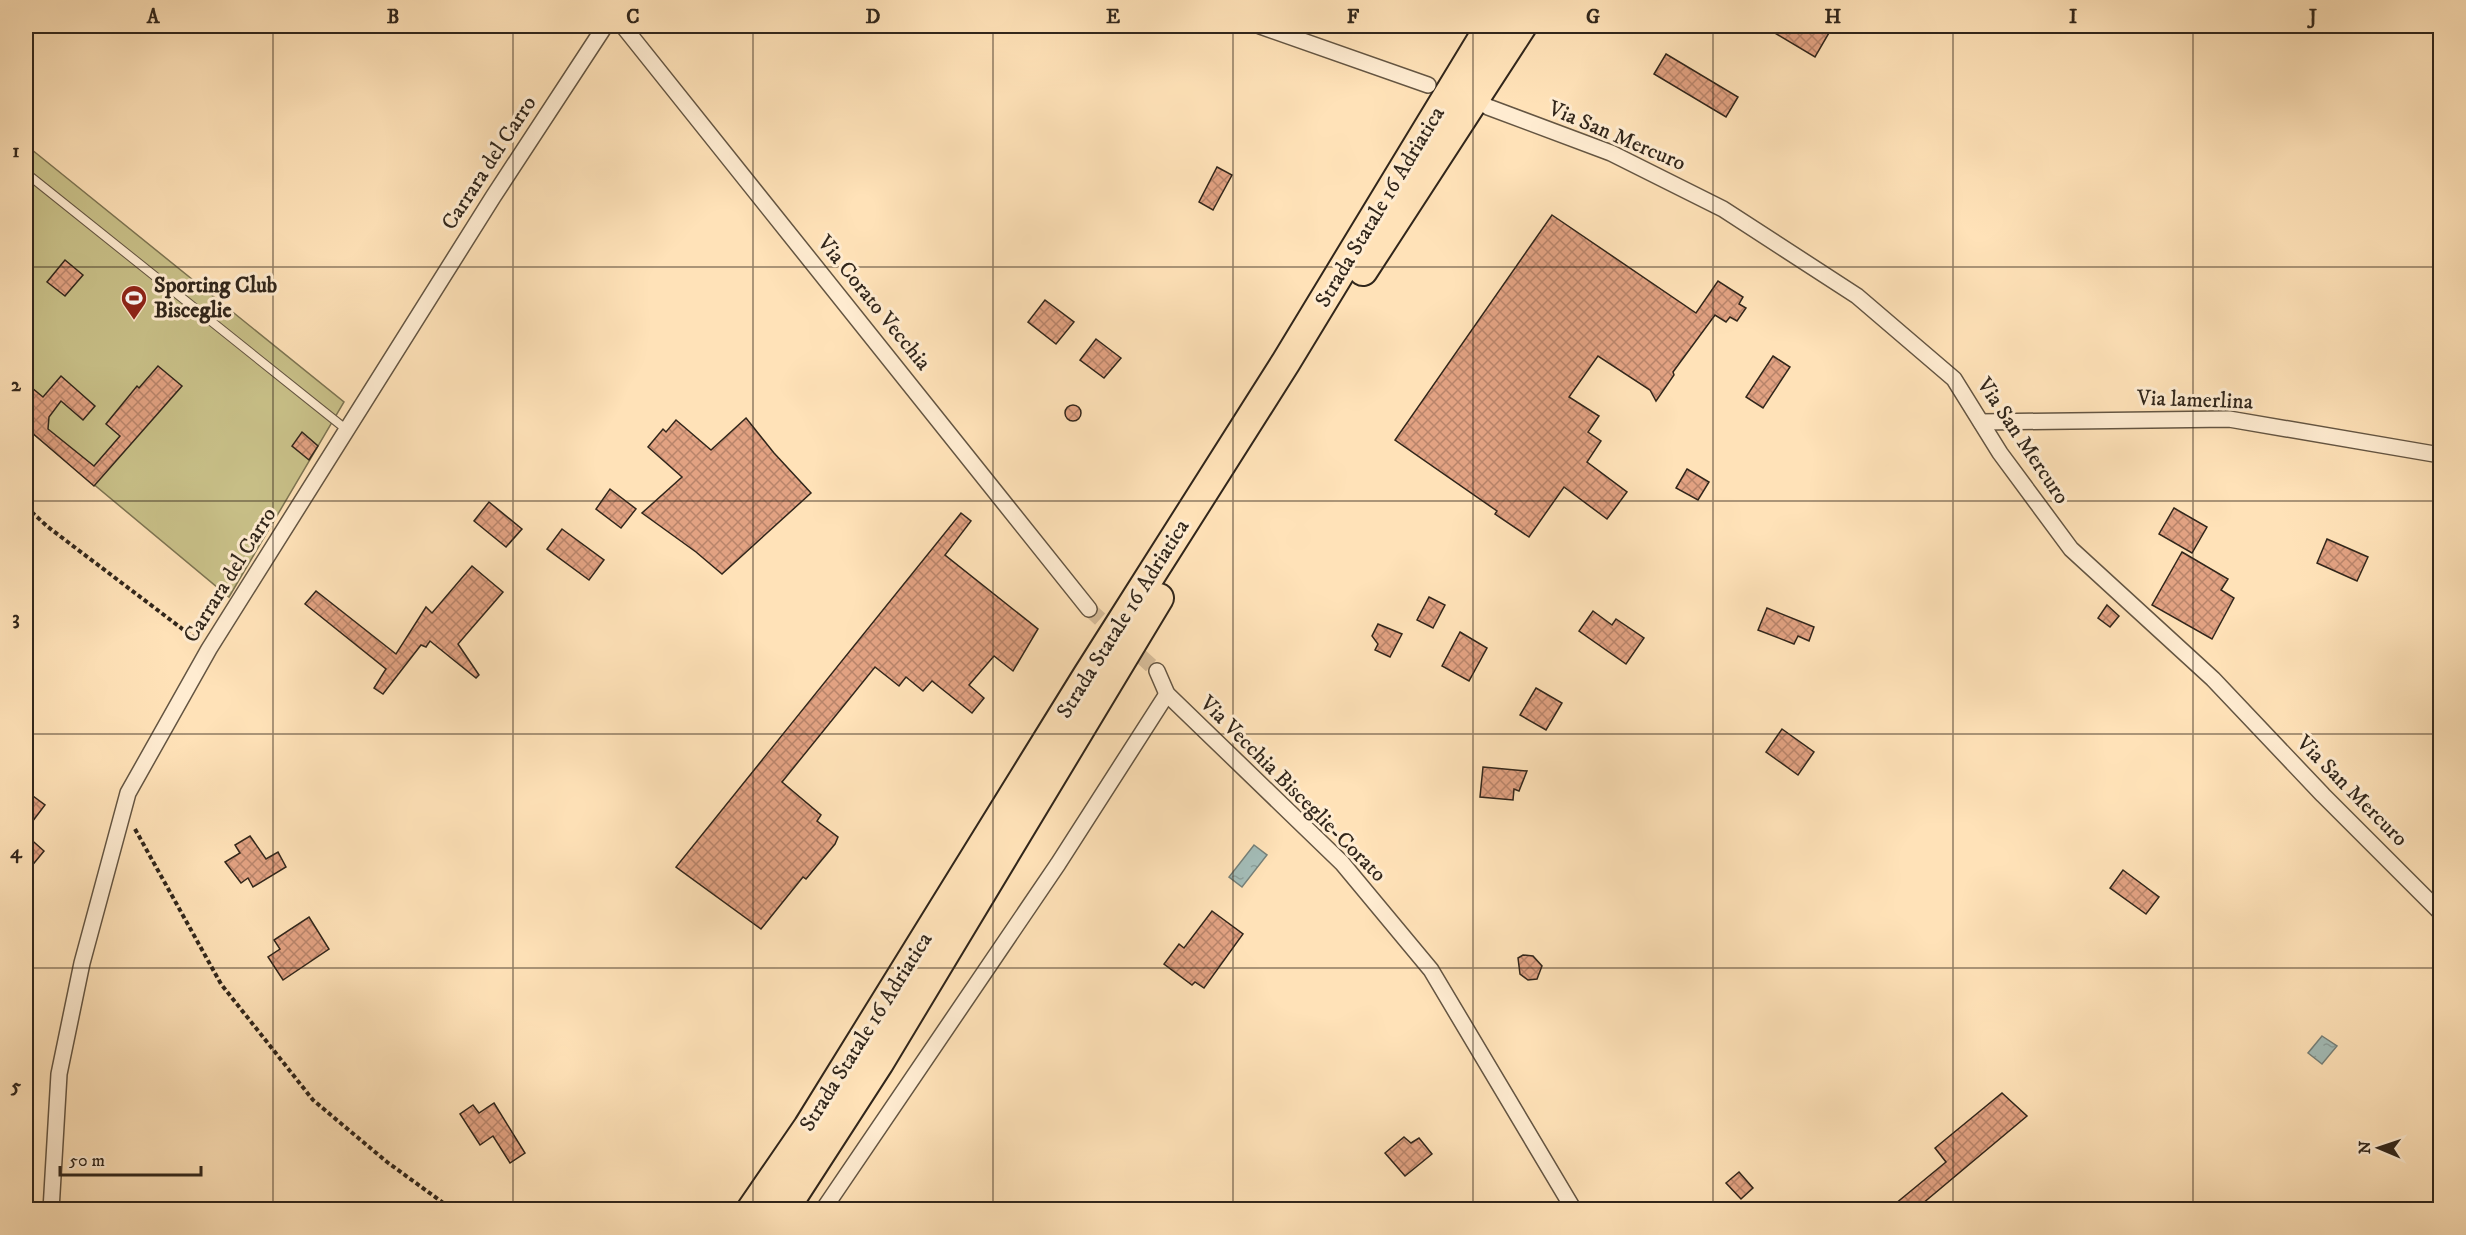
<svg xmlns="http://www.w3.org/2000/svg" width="2466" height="1235" font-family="'IM FELL DW Pica',serif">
<defs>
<pattern id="water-ripples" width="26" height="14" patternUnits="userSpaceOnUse" patternTransform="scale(1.5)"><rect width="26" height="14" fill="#a3bcb7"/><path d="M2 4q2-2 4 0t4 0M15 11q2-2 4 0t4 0" fill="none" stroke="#8da19d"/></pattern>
<pattern id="building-cross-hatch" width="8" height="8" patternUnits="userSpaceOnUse" patternTransform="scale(1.5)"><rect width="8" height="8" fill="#e2a282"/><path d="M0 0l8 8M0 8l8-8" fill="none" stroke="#b8846a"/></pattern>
</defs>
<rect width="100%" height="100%" fill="#ffe2b8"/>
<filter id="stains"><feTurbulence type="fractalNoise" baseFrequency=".00333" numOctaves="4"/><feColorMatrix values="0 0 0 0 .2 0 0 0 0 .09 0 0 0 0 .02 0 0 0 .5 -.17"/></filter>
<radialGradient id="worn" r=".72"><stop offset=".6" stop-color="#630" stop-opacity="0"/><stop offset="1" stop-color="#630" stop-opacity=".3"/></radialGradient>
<path fill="#c9c189" stroke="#7d7452" stroke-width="1.5" d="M26,145L344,402L229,597L26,428Z"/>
<g fill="url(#water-ripples)" stroke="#758079" stroke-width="1.5">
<path d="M1254,845L1267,855L1242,887L1229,877Z"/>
<path d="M2322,1036L2337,1046L2322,1064L2308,1053Z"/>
</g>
<g fill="url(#building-cross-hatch)" stroke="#31261b" stroke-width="1.5">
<path d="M1763,26H1833L1815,57Z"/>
<path d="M1666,54L1738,97L1726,117L1654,74Z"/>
<path d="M1217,167L1232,175L1213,210L1199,202Z"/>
<path d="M1552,215L1696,313L1718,281L1743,297L1739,304L1746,308L1737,321L1730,317L1726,322L1715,315L1673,372L1674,375L1656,401L1650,390L1598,356L1569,397L1599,416L1588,432L1601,441L1587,462L1627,492L1607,519L1564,487L1529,537L1495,514L1497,511L1395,440Z"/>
<path d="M65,260L83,275L65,296L47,282Z"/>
<path d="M1045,300L1074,322L1056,344L1028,322Z"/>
<path d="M1096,339L1121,358L1104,378L1080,360Z"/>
<path d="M1773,356L1790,367L1763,408L1746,397Z"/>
<path d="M158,366L182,386L94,486L30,431L33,428L26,422V383L43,397L61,376L95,406L83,420L61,401L49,417L48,429L94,466L120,436L106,424L137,386L139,388Z"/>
<circle cx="1073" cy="413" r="8"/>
<path d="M746,418L774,453L811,493L722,574L696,552L642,513L682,477L648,447L663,429L666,432L676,420L711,450Z"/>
<path d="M302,432L318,446L309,460L292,446Z"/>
<path d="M1687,469L1709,482L1698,500L1676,488Z"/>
<path d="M610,489L636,509L621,528L596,509Z"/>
<path d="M489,502L522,529L506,547L474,521Z"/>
<path d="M2174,508L2207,527L2192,553L2159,534Z"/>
<path d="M961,513L971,521L945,555L1038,629L1013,671L994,656L969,685L984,698L972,713L932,681L923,691L906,677L899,686L875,667L782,782L821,815L817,821L838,837L835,844L806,879L803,877L761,929L676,867Z"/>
<path d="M562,529L604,560L589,580L547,549Z"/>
<path d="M2327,539L2368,557L2357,581L2317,563Z"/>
<path d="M2182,552L2228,579L2221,590L2234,598L2212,639L2152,605Z"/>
<path d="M472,566L503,592L458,644L479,675L476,678L430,641L426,647L421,645L383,694L374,688L386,669L305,604L316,591L396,654L426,607L432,613Z"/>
<path d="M1429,597L1445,605L1433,628L1417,620Z"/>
<path d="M2107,605L2119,616L2110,627L2098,618Z"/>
<path d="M1767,608L1814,627L1809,641L1798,636L1794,644L1758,630Z"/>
<path d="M1593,611L1612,625L1616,619L1644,638L1626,664L1579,631Z"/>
<path d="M1378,624L1402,634L1390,657L1375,650L1378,644L1372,636Z"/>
<path d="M1460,632L1487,648L1469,681L1442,666Z"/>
<path d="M1536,688L1562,703L1546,730L1520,715Z"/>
<path d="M1782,729L1814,752L1798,775L1766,752Z"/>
<path d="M1483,767L1527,771L1519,791L1514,789L1513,800L1480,797Z"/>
<path d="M33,796L45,805L26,830V807Z"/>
<path d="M26,835L44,851L26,873Z"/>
<path d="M250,836L266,859L278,852L286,867L253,887L248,878L241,883L225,862L240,853L235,845Z"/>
<path d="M2123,870L2159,897L2146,914L2110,888Z"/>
<path d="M1212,911L1243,934L1204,988L1195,982L1192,985L1164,964L1179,944L1184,948Z"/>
<path d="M309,917L329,949L283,980L268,957L280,949L274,940Z"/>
<path d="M1523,955L1533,956L1542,966L1537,979L1528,980L1520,974L1518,958Z"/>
<path d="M2002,1093L2027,1116L1916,1209H1889L1946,1162L1935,1148Z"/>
<path d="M494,1103L525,1153L510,1163L493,1136L480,1145L460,1114L473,1105L479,1113Z"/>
<path d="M1404,1137L1411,1143L1419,1138L1432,1154L1405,1176L1385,1153Z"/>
<path d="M1739,1172L1753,1188L1741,1199L1726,1183Z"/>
</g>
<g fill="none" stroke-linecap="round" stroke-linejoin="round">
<path stroke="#d6bc99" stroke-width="15" stroke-dasharray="15 8" stroke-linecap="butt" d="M1089,609L1157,671"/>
<g stroke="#645542" stroke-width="10">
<path id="lane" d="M26,173L347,430"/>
</g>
<g stroke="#645542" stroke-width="18">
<g id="street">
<path d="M623,26L1089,609"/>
<path d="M1260,26L1428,85"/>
<path d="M1488,107L1611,153L1723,209L1857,296L1954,379L2000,453L2071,549L2213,679L2323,795L2440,912"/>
<path d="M1981,422L2229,419L2440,455"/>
<path d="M1157,671L1167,694L1342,863L1431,970L1574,1210"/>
<path d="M51,1210L59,1074L82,963L128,793L209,649L493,197L605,26"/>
<path d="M823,1210L1058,864L1167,694"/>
</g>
</g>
<g stroke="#31261b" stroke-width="32">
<g id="highway">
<path d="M1363,271L1522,26"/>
<path d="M751,1210L808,1127L1087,676L1286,362L1490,26"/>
<path d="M784,1210L879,1063L1159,598"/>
</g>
</g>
<g stroke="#31261b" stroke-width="4" stroke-dasharray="4.5 3" stroke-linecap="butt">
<path d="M26,507L48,527L197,640"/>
<path d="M135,829L221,984L313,1100L387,1162L453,1210"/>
<path d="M439,1210L443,1202"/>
</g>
<use href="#lane" stroke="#ffecd1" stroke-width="8"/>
<use href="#street" stroke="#ffecd1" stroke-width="15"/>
<use href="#highway" stroke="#ffe2b8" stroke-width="28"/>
</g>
<path fill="none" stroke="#31261b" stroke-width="1.5" stroke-opacity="0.55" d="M273,26V1210M513,26V1210M753,26V1210M993,26V1210M1233,26V1210M1473,26V1210M1713,26V1210M1953,26V1210M2193,26V1210M26,267H2440M26,501H2440M26,734H2440M26,968H2440"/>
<defs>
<g id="stadium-pin" transform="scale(1.35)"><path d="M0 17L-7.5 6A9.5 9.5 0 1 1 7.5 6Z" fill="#8f2418" stroke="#ffecd1"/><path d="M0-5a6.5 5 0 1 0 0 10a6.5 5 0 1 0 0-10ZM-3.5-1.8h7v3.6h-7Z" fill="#fff"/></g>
</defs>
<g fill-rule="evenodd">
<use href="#stadium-pin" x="134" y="298"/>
</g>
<g text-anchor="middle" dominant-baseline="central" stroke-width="6" stroke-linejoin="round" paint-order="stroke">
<g font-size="22" fill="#31261b" stroke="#ffecd1">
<text transform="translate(1617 136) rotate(23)">Via San Mercuro</text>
<text transform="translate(489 163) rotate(-57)">Carrara del Carro</text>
<text transform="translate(1380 207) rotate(-59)">Strada Statale 16 Adriatica</text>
<text transform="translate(874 303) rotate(51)">Via Corato Vecchia</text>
<text transform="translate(2195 400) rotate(2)">Via lamerlina</text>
<text transform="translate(2023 441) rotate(56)">Via San Mercuro</text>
<text transform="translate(230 575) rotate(-58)">Carrara del Carro</text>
<text transform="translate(1123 619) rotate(-58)">Strada Statale 16 Adriatica</text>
<text transform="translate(1293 789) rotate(45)">Via Vecchia Bisceglie-Corato</text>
<text transform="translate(2352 791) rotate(45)">Via San Mercuro</text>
<text transform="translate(866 1032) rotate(-58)">Strada Statale 16 Adriatica</text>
</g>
<g font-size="22" font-weight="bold" fill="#31261b" stroke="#ffecd1" text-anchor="start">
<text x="154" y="285">Sporting Club<tspan x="154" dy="25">Bisceglie</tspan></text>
</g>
</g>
<rect width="2466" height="1235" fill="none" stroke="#ffe2b8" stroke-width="66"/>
<g transform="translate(2379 1148) rotate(272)" stroke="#ffecd1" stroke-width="4.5" paint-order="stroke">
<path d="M0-4.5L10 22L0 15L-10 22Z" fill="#31261b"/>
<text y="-9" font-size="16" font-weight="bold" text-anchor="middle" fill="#31261b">N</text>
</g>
<path d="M60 1166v9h141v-9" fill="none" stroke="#31261b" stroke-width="3"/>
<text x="69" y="1166" font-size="18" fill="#31261b" stroke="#ffecd1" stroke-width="4.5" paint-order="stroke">50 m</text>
<rect x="33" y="33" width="2400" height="1169" fill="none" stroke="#31261b" stroke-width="2"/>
<g font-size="20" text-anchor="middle" font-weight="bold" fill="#31261b">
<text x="153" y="23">A</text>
<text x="393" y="23">B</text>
<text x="633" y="23">C</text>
<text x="873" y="23">D</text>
<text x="1113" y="23">E</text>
<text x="1353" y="23">F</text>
<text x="1593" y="23">G</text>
<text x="1833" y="23">H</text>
<text x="2073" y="23">I</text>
<text x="2313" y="23">J</text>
<text x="16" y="157">1</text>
<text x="16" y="391">2</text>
<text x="16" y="624">3</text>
<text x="16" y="858">4</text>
<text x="16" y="1092">5</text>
</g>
<rect width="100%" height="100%" filter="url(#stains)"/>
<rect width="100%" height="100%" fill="url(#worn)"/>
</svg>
